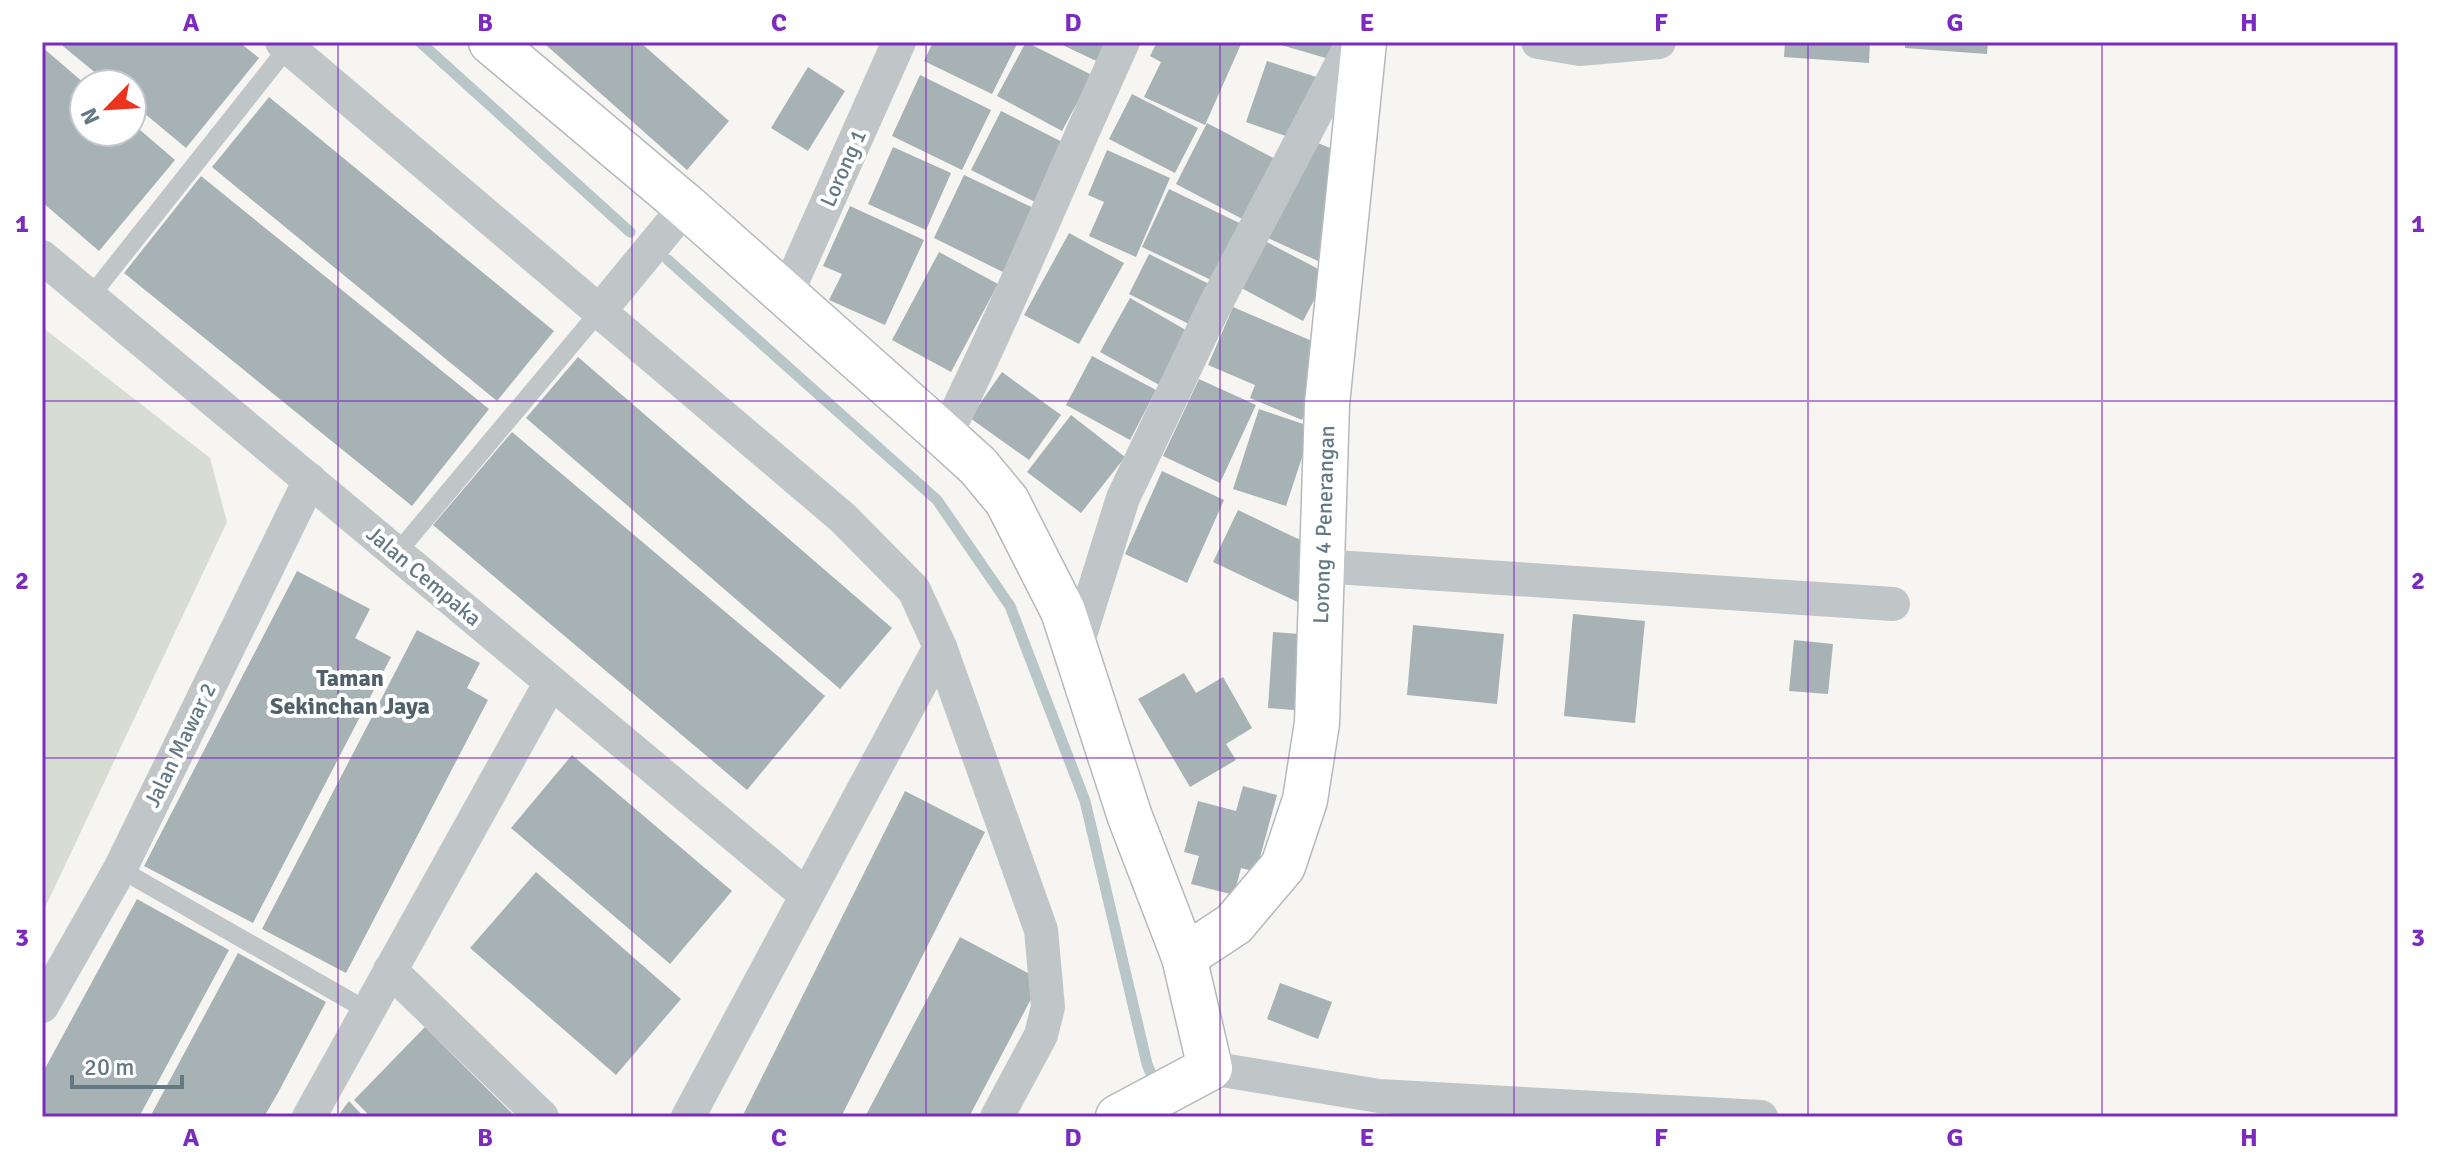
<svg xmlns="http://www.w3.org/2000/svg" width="2440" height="1159" font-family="Signika,sans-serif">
<rect width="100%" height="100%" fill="#f6f5f1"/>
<path fill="#d7ddd2" d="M42,327L210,458L227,522L42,914Z"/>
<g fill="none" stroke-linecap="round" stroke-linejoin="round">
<g stroke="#b8c6c8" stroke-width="11">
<path d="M420,42L630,232"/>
<path d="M668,260L937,500L1010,606L1085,801L1147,1064L1156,1086"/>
</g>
</g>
<g fill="#a7b2b5">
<path d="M58,42H239L259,58L186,148L132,103V84H109Z"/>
<path d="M549,42H640L729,121L687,170L546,45Z"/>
<path d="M933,42H1018L992,94L924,61Z"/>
<path d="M1026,42L1092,75L1062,131L997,96Z"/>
<path d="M1056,42H1119L1107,66Z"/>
<path d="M1157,42H1242L1205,125L1144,97L1161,62L1150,56Z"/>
<path d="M1271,42H1342L1336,61Z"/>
<path d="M1785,42H1870L1869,63L1784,57Z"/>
<path d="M1905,42H1988L1987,54L1905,48Z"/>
<path d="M42,47L84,83V132H132V123L175,160L99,251L42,202Z"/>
<path d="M1267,61L1332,82L1311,145L1246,122Z"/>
<path d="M808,67L845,91L808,151L771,128Z"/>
<path d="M920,75L991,110L962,170L892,136Z"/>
<path d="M1132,94L1198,128L1175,173L1109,139Z"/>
<path d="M269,97L554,331L497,401L212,167Z"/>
<path d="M1001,111L1070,146L1041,205L971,170Z"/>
<path d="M1207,123L1281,162L1250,223L1176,184Z"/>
<path d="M1318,143L1351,157L1323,220L1344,230L1329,266L1261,235Z"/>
<path d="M893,147L951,173L926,230L868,204Z"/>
<path d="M1107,150L1170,178L1136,257L1089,236L1104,202L1088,195Z"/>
<path d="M964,175L1040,211L1009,275L934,238Z"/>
<path d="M201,176L489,409L412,506L124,273Z"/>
<path d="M1169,189L1256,231L1228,288L1142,247Z"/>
<path d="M850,206L924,240L885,325L829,300L842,274L823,266Z"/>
<path d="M1069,233L1124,263L1079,344L1024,315Z"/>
<path d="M1259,238L1328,274L1303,321L1234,284Z"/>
<path d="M939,252L998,284L951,372L892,340Z"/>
<path d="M1149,254L1209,284L1189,324L1129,294Z"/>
<path d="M1130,298L1191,333L1161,386L1100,352Z"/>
<path d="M1233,307L1326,347L1324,366L1302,420L1250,398L1255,385L1208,365Z"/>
<path d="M1092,356L1156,390L1130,440L1066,405Z"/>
<path d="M578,357L892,628L840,689L526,418Z"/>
<path d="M1002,372L1061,415L1029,460L970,418Z"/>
<path d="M1199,379L1256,405L1220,483L1163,456Z"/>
<path d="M1259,409L1312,427L1286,506L1233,489Z"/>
<path d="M1071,415L1125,457L1081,513L1027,472Z"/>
<path d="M512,432L825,696L747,790L433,525Z"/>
<path d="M1162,471L1224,500L1187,583L1125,554Z"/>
<path d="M1238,510L1315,547L1304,605L1213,562Z"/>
<path d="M297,571L370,609L355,638L391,657L253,923L144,866Z"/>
<path d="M1573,614L1645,621L1635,723L1564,716Z"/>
<path d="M1413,625L1504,634L1497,704L1407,695Z"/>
<path d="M417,630L480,663L467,688L488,700L346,973L262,929Z"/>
<path d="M1273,632L1313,635L1308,711L1268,708Z"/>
<path d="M1794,640L1833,644L1828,694L1789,691Z"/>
<path d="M1184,673L1196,693L1223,677L1252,728L1226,744L1236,760L1190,787L1138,699Z"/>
<path d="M572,755L732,891L670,964L511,828Z"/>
<path d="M1243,786L1277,795L1256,872L1241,868L1234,895L1191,884L1199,856L1184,852L1198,801L1236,811Z"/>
<path d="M905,791L985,832L841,1117H742Z"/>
<path d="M536,872L681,999L616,1075L470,948Z"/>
<path d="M137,899L229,950L139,1117H42V1074Z"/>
<path d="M960,937L1041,980L969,1117H865Z"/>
<path d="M238,953L326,1002L279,1091L264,1117H150Z"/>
<path d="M1280,983L1332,1002L1318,1039L1267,1019Z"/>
<path d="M425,1027L468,1070L516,1117H371L354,1100Z"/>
<path d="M349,1101L364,1117H337Z"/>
</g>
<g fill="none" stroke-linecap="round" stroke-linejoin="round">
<g stroke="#b3babd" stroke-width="47">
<g id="secondary">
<path d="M491,42L686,206L945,436L978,466L1007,501L1063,611L1130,817L1184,957L1210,1068L1118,1117"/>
<path id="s1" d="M1184,957L1234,924L1283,866L1305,800L1317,723L1327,404L1364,42"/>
</g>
</g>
<g stroke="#c0c6c8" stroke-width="18">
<path d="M90,297L288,47"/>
<path d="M397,553L598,313"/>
<path d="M120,869L368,1011"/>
</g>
<g stroke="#c0c6c8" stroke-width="34">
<path d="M282,42L843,518L914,590L940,647L1041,930L1048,1007L1041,1035L997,1117"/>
<path d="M1538,42L1580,49L1659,42"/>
<path d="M42,257L806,895"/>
<path d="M786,295L899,42"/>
<path d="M598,313L686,206"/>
<path d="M945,436C1009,307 1063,173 1123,42"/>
<path d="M1320,566L1893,604"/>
<path d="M1076,648L1123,498L1214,307L1353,42"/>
<path d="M390,970L542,1117"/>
<path d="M42,1006L120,869L310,480"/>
<path d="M1210,1068L1379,1096L1761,1117"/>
<path d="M309,1117L551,682"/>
<path d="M688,1117L940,647"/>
</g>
<use href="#secondary" stroke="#fff" stroke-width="44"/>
</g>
<path fill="none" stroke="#7b2cbf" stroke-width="2" stroke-opacity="0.55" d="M338,42V1117M632,42V1117M926,42V1117M1220,42V1117M1514,42V1117M1808,42V1117M2102,42V1117M42,401H2398M42,758H2398"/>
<g text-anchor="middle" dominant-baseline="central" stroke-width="8" stroke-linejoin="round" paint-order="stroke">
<g font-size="22" fill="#637984" stroke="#fff">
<text transform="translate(843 168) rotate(-66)">Lorong 1</text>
<text stroke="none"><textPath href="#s1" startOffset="482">Lorong 4 Penerangan</textPath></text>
<text transform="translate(424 576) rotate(40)">Jalan Cempaka</text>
<text transform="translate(180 745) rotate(-64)">Jalan Mawar 2</text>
</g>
<g font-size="24" font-weight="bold" fill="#516169" stroke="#fff">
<text x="350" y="678">Taman<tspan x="350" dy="28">Sekinchan Jaya</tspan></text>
</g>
</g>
<rect width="2440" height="1159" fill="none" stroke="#ffffff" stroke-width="88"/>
<g transform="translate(108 108) rotate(245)"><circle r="38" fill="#ffffff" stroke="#c1c9ce" stroke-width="2"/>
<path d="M0-6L14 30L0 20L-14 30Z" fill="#ea341d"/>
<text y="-12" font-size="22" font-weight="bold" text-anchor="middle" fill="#637984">N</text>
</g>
<path d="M72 1075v12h110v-12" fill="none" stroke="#637984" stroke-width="4"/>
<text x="84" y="1075" font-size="24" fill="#637984" stroke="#ffffff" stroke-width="6" paint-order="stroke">20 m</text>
<rect x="44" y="44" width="2352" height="1071" fill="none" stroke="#7b2cbf" stroke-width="3"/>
<g font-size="26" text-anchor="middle" font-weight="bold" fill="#7b2cbf">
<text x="191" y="31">A</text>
<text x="485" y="31">B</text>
<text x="779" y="31">C</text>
<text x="1073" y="31">D</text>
<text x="1367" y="31">E</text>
<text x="1661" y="31">F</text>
<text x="1955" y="31">G</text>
<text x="2249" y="31">H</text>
<text x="22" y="232">1</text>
<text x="2418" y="232">1</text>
<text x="22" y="589">2</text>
<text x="2418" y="589">2</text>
<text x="22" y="946">3</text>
<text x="2418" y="946">3</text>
<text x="191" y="1146">A</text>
<text x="485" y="1146">B</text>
<text x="779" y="1146">C</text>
<text x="1073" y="1146">D</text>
<text x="1367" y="1146">E</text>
<text x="1661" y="1146">F</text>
<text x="1955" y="1146">G</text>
<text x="2249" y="1146">H</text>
</g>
</svg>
